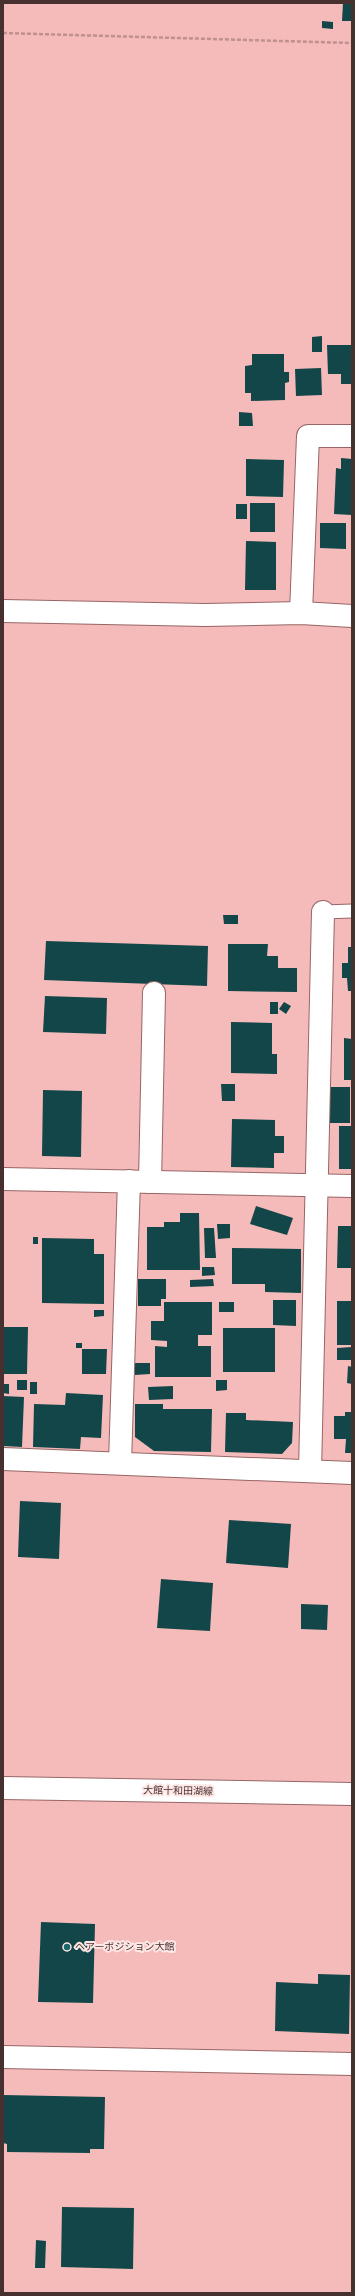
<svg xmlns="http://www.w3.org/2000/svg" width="355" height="2296" font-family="'Source Sans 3','Noto Sans JP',sans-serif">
<rect width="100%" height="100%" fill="#f4bbba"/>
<g fill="#134648">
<path d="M343,3H352V21H342Z"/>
<path d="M322,21L333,22V29L322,28Z"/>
<path d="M322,336V352H312V337Z"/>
<path d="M327,345H352V384H341V374H328Z"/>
<path d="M252,354H284V372H289V382L285,383V400L251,401V393H245V366L252,365Z"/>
<path d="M321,368L322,395L296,396L295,369Z"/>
<path d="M239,412L252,413L253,426H239Z"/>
<path d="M341,458L352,459V515L334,514L336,468L341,469Z"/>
<path d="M246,459L284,460L283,497L246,496Z"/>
<rect x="250" y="503" width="25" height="29"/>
<rect x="236" y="504" width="11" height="15"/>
<path d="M320,523H346V549L320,548Z"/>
<path d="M246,541L276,542V590H245Z"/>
<path d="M223,915H238V924H224Z"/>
<path d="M46,941L208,946L207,986L44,980Z"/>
<path d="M228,944H268L267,956H278V968H297V992L228,991Z"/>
<path d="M348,947H352V991H348L347,978H342V963H348Z"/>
<path d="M45,996L107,998L106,1034L43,1032Z"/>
<rect x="270" y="1002" width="8" height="12"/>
<path d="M284,1002L291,1006L286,1014L279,1009Z"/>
<path d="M231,1022L272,1023V1054H277V1074L231,1073Z"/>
<path d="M344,1038L352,1039V1080H344Z"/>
<path d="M221,1084H235V1101H222Z"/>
<rect x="329" y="1087" width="21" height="36"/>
<path d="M43,1090L82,1091L81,1157L42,1156Z"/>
<path d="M232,1119L275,1120V1136H284V1153H274V1168L231,1167Z"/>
<rect x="339" y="1126" width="13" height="43"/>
<path d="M256,1206L293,1218L287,1235L250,1224Z"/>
<path d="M180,1213H199L200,1270H147V1227H164V1222H180Z"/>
<path d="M217,1224H230V1238L218,1239Z"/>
<path d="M338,1226H352V1268H337Z"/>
<path d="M204,1228H214L216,1258H205Z"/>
<rect x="33" y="1237" width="5" height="7"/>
<path d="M42,1238L94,1239V1254H104V1304L42,1303Z"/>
<path d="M232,1248L301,1249V1293L265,1292V1284H232Z"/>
<path d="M202,1267H214L215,1275L202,1276Z"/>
<path d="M138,1279H166V1299H161V1306H138Z"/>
<path d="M213,1279L214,1286L190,1287V1280Z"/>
<path d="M273,1300H296V1326L273,1325Z"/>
<rect x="337" y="1301" width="15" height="44"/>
<path d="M164,1302H212V1335H198V1346H211V1377H155V1346L167,1347V1341L151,1340V1321H164Z"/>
<rect x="219" y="1302" width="15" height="10"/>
<path d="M94,1310H104V1316L94,1317Z"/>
<path d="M3,1327H28L27,1374H3Z"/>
<rect x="223" y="1328" width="52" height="44"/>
<rect x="76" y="1343" width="6" height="5"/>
<path d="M352,1347V1360H337V1348Z"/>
<path d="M82,1349H107L106,1374H82Z"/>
<path d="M135,1363H150V1374L135,1375Z"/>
<path d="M348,1366L352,1367V1384L347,1383Z"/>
<rect x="17" y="1380" width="10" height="10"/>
<path d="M216,1380H227V1390L216,1391Z"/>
<rect x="30" y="1382" width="7" height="12"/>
<path d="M3,1384H9V1394L3,1393Z"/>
<path d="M173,1386V1399L149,1400L148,1387Z"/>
<path d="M66,1393L103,1395L101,1438L81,1437L80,1449L33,1447L34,1404L65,1405Z"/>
<path d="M3,1396L24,1397L22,1447L3,1446Z"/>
<path d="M135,1404H163V1409H212L211,1452L154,1451L135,1437Z"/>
<path d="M345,1412H352V1453H345L346,1439H334V1416H345Z"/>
<path d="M226,1413H246V1420L293,1422L292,1443L282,1454L225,1452Z"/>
<path d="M20,1501L61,1503L59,1559L18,1557Z"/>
<path d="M229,1520L291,1524L288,1568L226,1563Z"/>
<path d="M161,1579L213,1583L210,1631L157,1628Z"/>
<path d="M301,1604L328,1605L327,1630L301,1629Z"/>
<path d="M41,1922L95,1924L93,2003L38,2002Z"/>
<path d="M318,1974L350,1975L349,2034L275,2031L276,1982L318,1984Z"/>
<path d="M3,2095L105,2097L104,2149H90V2153L7,2152V2144L3,2143Z"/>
<path d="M62,2207L134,2208L133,2269L61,2267Z"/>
<path d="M36,2240L46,2241L45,2268H35Z"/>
</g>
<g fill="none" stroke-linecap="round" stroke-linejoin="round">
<g stroke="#986565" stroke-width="15">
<path id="service" d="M323,912L352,911"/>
</g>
<g stroke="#986565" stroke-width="24">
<g id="minor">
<path d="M3,611L205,615L301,613L352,616"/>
<path d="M301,613L308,436H352"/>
<path d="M3,1179L352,1186"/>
<path d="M150,1182L154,993"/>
<path d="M3,1459L352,1473"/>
<path d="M120,1463L129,1181"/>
<path d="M310,1471L323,912"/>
<path d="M3,2057L352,2064"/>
</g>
</g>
<g stroke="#986565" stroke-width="24">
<path id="primary" d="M3,1788L352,1794"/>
</g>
<path stroke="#be908f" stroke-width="2.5" stroke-dasharray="4 2" stroke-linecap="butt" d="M3,33L352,43"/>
<use href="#service" stroke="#fff" stroke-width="13"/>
<use href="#minor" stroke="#fff" stroke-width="22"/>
<use href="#primary" stroke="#fff" stroke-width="22"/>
</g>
<circle fill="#19676b" stroke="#fee6e5" stroke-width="1.5" cx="67" cy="1947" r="4"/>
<g text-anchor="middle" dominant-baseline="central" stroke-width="4" stroke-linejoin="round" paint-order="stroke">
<g font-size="10" fill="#473030" stroke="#fee6e5">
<text transform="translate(178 1791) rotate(1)">大館十和田湖線</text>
</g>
<g font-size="10" fill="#473030" stroke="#fee6e5" text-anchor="start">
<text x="75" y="1947">ヘアーポジション大館</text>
</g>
</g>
<rect width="355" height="2296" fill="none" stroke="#473030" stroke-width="8"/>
</svg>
